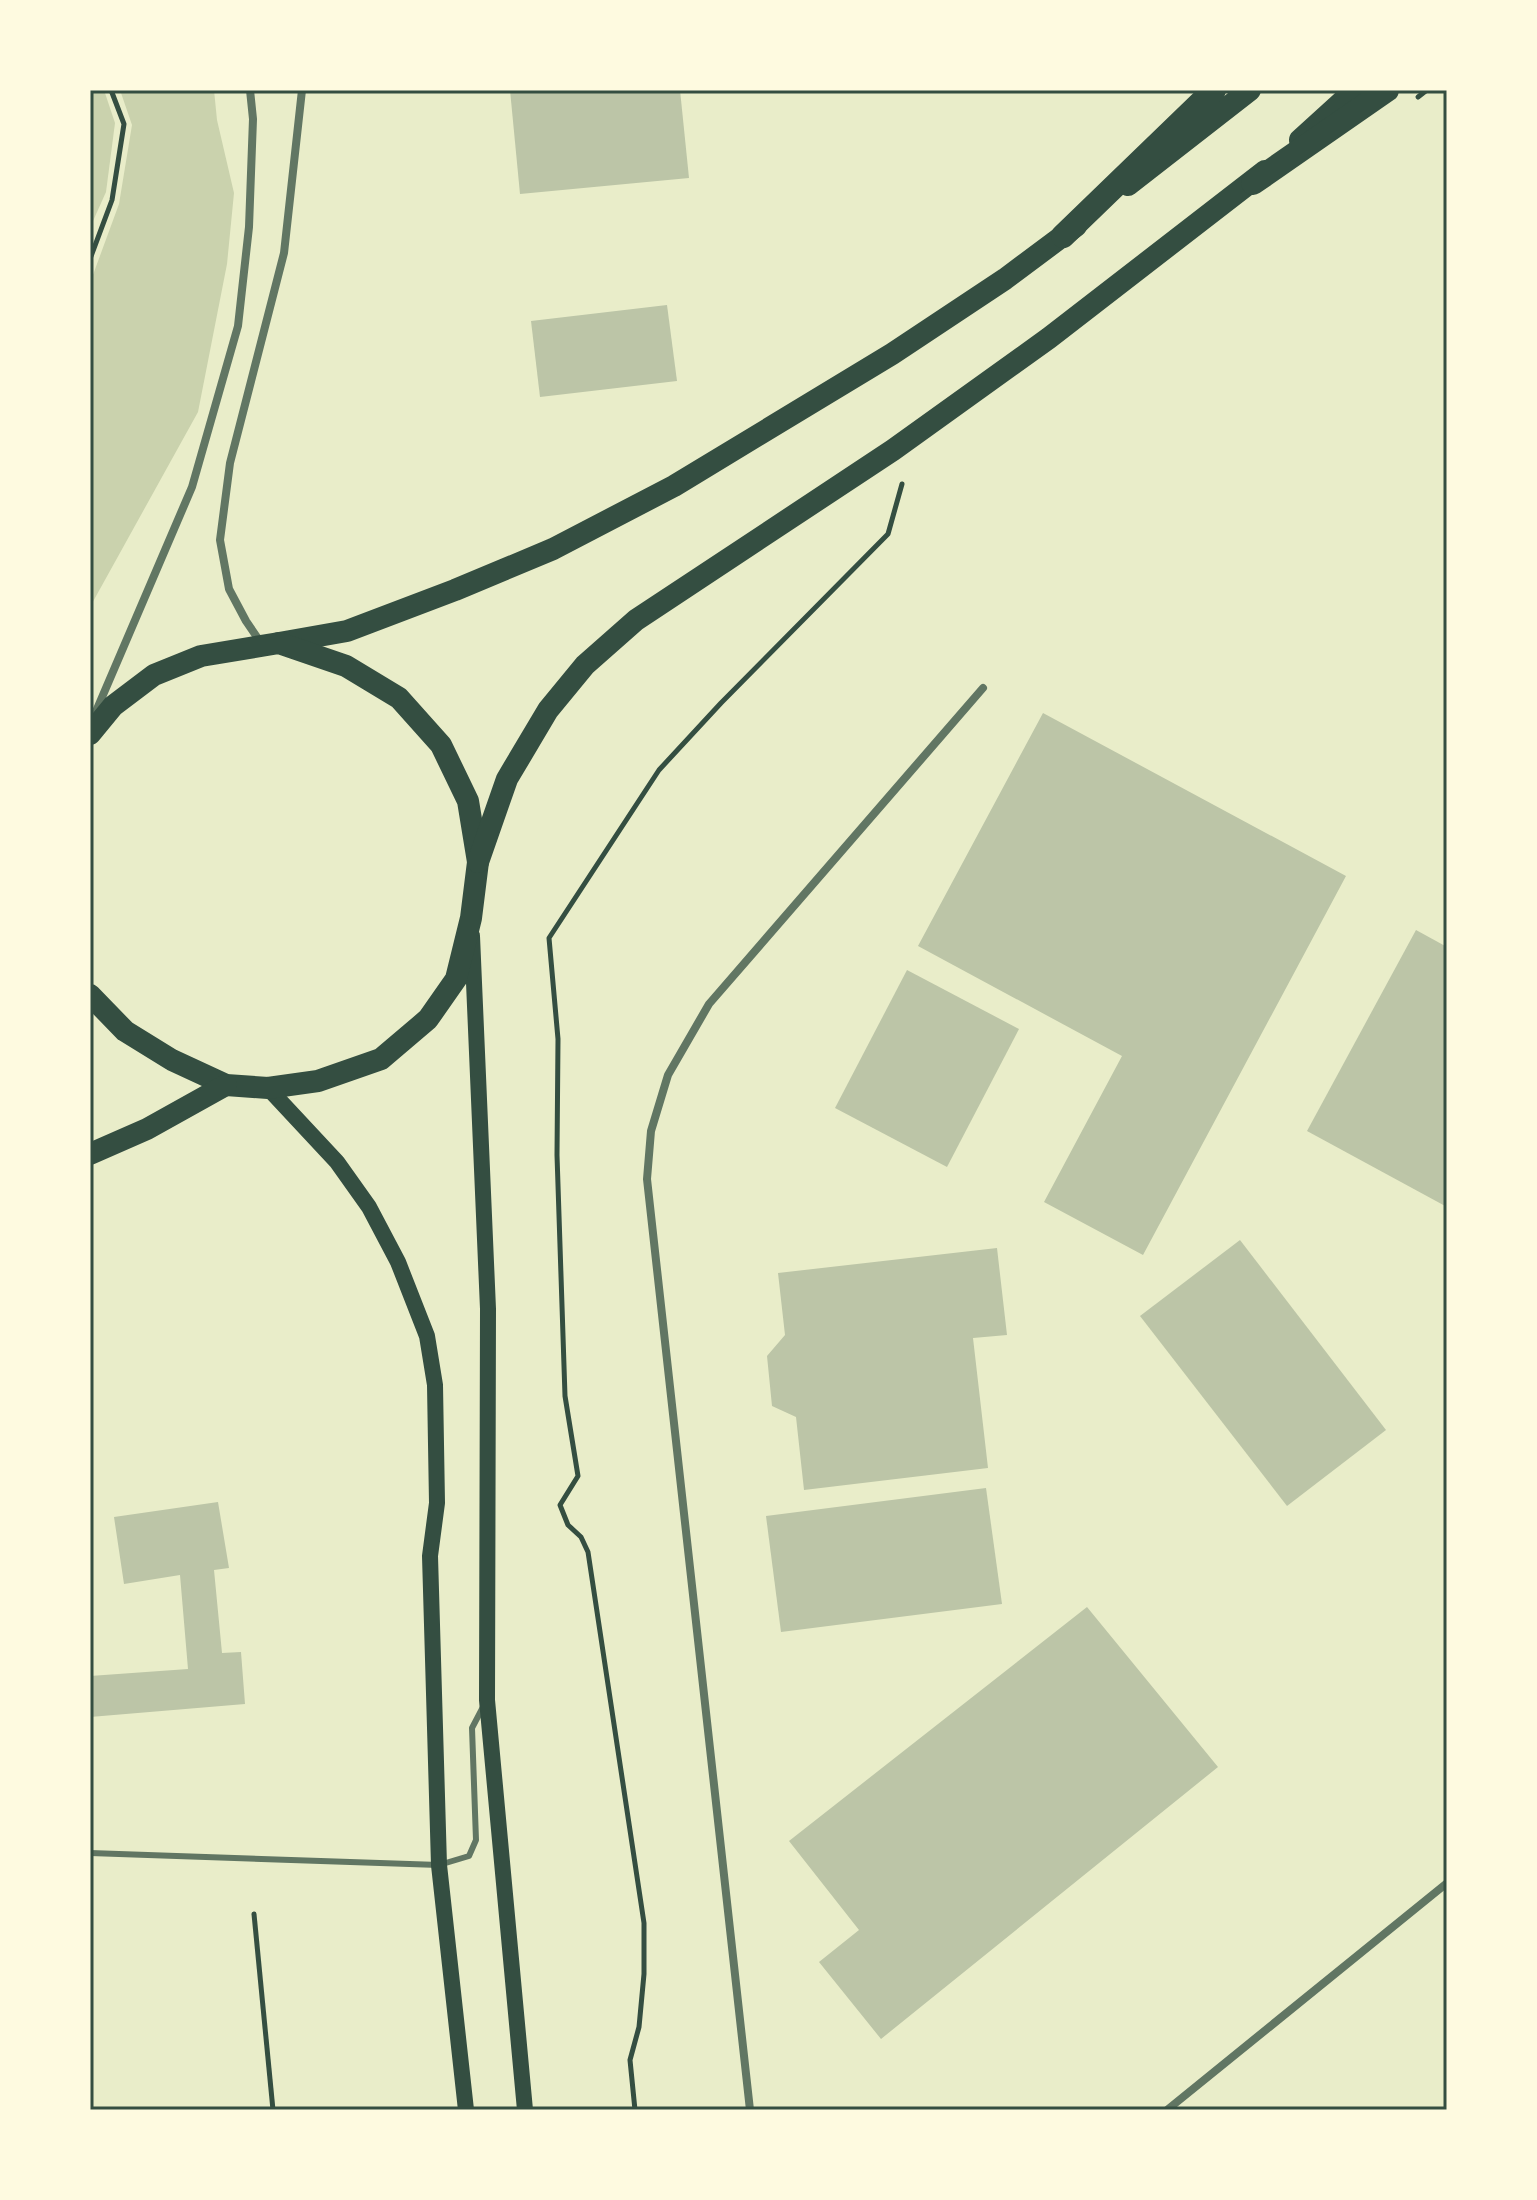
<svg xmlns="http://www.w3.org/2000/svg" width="1537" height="2200" font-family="'Fira Sans Condensed',sans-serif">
<rect width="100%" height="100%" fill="#e9edc9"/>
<g fill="#cad2ad">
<path d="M90,90H104L115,123L106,192L93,221L90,220Z"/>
<path d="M120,90H214L217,120L234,193L227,264L198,412L90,607V283L119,204L132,125Z"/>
</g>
<g fill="#bcc5a7">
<path d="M510,90H680L689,178L520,194Z"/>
<path d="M667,305L677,381L540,397L531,321Z"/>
<path d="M1043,713L1346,876L1143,1255L1044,1202L1122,1056L918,946Z"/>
<path d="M1416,930L1447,947V1207L1307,1131Z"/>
<path d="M907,970L1019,1029L947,1167L835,1108Z"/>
<path d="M1240,1240L1386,1430L1287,1506L1140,1316Z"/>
<path d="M997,1248L1007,1335L973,1338L988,1468L804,1490L796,1417L772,1406L767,1356L785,1335L778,1273Z"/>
<path d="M986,1488L1002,1604L781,1632L766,1516Z"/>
<path d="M218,1502L229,1568L214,1570L222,1653L241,1652L245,1704L90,1717V1676L188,1669L180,1575L124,1584L114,1517Z"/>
<path d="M1087,1607L1218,1767L881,2039L819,1962L859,1930L789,1841Z"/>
</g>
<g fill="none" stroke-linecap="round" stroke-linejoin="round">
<g stroke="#344e41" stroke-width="5">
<path d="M1418,97L1427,90"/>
<path d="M90,259L112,200L124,124L111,90"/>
<path d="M254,1914L273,2110"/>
<path d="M635,2110L630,2060L639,2027L644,1974V1923L588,1552L581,1537L568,1525L560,1505L578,1476L565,1396L557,1155L558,1039L549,938L659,770L721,703L888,534L902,484"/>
</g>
<path stroke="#617663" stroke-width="6" d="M90,1853L439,1865L469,1856L476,1840L472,1728L483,1707"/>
<g stroke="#617663" stroke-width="8">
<path d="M261,643L246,621L229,589L220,540L230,463L284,253L302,90"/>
<path d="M94,716L192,487L238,326L249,227L253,119L250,90"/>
<path d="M750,2110L647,1179L651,1131L668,1075L709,1004L983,688"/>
<path d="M1167,2110L1447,1883"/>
</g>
<g stroke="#344e41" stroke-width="16">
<path d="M472,936L488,1309L487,1700L525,2110"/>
<path d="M268,1088L337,1162L369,1207L398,1262L427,1336L435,1385L437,1503L430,1556L439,1865L466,2110"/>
</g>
<g stroke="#344e41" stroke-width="22">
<path d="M1300,140L1355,90"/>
<path d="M1128,185L1250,90"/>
<path d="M279,643L347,631L455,590L553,549L674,486L892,354L1005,279L1076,226"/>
<path d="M90,734L113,706L154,675L201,656L279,643L346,666L399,698L441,745L468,801L478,862L471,918L456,979L428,1019L381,1059L318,1081L268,1088L226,1085L172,1060L125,1031L90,995"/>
<path d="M478,862L507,779L548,710L585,665L636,620L893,450L1049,338L1265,171"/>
<path d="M90,1154L147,1129L226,1085"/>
</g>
<g stroke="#344e41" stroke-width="24">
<path d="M1253,183L1387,90"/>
<path d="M1063,236L1214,90"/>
</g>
</g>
<rect width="1537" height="2200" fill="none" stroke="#fefae0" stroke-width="184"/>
<rect x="92" y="92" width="1353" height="2016" fill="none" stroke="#344e41" stroke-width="3"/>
</svg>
